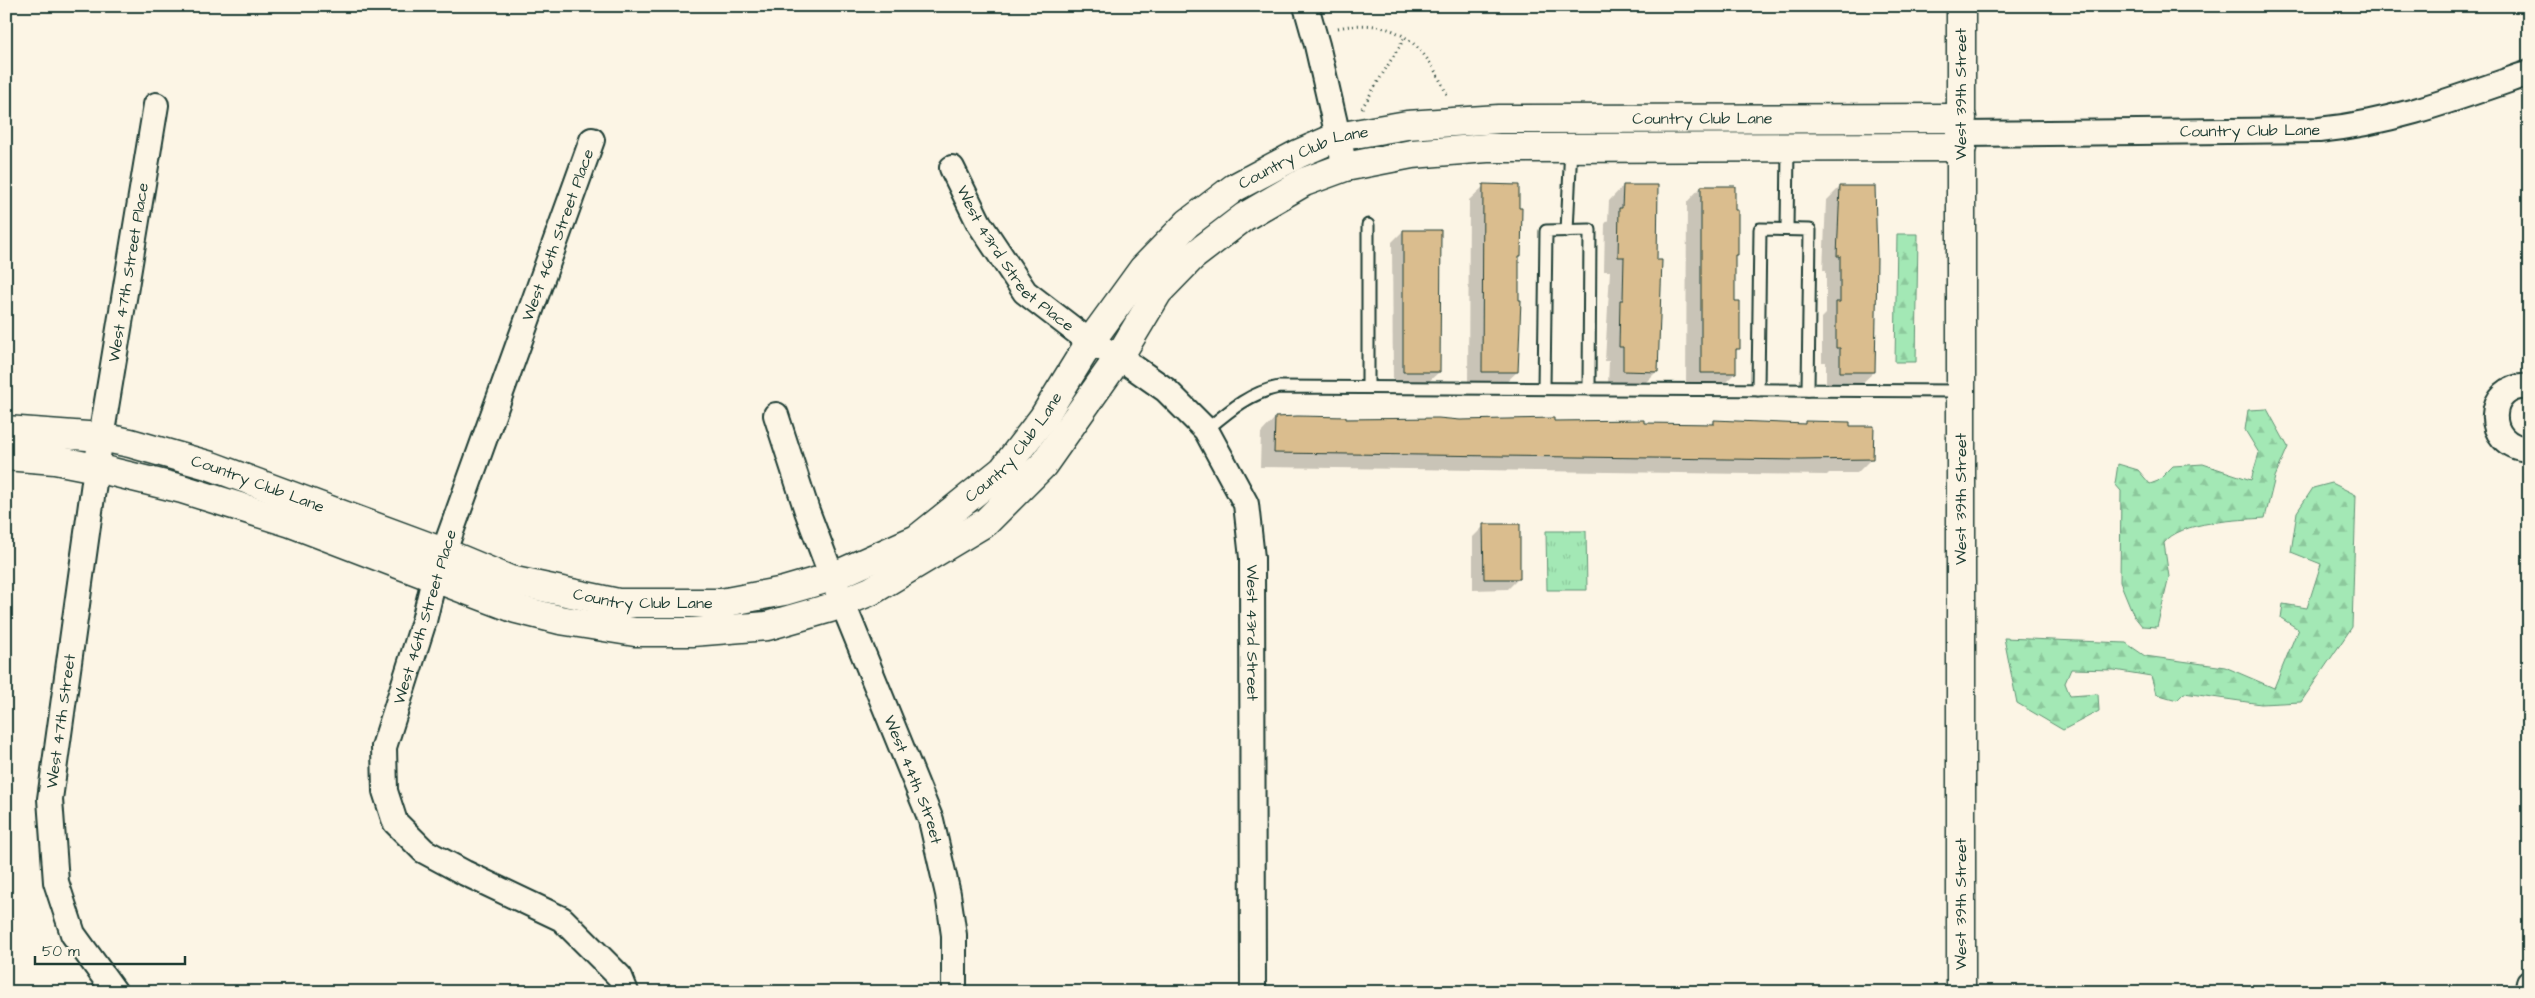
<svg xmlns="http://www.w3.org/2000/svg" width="2535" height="998" font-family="'Architects Daughter',sans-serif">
<defs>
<pattern id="forest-firs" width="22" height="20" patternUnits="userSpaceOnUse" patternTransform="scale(1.25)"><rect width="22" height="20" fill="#a3e8b5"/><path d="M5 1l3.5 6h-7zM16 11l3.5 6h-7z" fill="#8cc89c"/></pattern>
<pattern id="park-tufts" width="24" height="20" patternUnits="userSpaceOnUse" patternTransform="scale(1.25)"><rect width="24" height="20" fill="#a3e8b5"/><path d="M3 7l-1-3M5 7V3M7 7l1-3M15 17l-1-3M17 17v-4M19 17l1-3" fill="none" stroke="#8cc89c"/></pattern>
</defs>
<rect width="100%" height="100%" fill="#fcf5e5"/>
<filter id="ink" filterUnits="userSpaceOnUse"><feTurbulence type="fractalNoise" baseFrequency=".02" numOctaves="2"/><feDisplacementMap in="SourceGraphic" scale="10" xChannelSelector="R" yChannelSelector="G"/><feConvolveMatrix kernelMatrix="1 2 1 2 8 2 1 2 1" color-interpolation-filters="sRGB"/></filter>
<g filter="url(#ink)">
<g fill="url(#forest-firs)" stroke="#619274">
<path d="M1897,234H1918L1916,362H1895Z"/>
<path d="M2267,409L2288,447L2275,477L2265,518C2239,520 2180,521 2164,543L2169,577L2157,627L2142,626L2134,616L2120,582L2121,491L2115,484L2118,464L2138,470L2150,484L2158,481L2173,466L2203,464L2251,480L2259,453L2245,430L2248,410Z"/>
<path d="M2332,483L2356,495L2352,627L2301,702L2261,704L2184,693L2177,700L2156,694L2151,676L2114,670L2071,669L2065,683L2070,696L2098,694L2099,711L2063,730L2017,703L2004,638L2126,643L2145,656L2225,667L2274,688L2298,629L2281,618L2283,604L2307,608L2321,564L2291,552L2297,512L2313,488Z"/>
</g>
<path fill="url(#park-tufts)" stroke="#619274" d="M1546,531H1586L1587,590H1547Z"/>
<g fill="#0003">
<path d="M1484,186L1520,255L1517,258L1519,347L1517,349V372L1502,386H1468L1469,200Z"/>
<path d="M1623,186L1657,371L1642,386L1608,385L1609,361H1605L1610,271H1604L1605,224L1608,220L1609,201Z"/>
<path d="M1701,187L1734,211L1737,254L1734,258V302L1739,348L1735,352V373L1721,387H1686L1687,202Z"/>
<path d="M1840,187L1874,372L1859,386H1826V362H1822V318L1826,314V270H1823L1826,201Z"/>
<path d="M1403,231L1439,372L1427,383H1393L1392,242Z"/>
<path d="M1275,418L1438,419L1460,421L1711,425L1714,421L1803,425L1806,422L1848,427L1872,458L1857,473H1829L1827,475L1260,467L1261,433Z"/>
<path d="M1484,526L1519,578L1508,589L1473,590V537Z"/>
</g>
<g fill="#dabd8e" stroke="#1f3d34">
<path d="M1483,184L1519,185V208H1522L1521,256H1519V300H1521L1518,372H1482Z"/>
<path d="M1623,185H1658L1657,260H1662L1658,372L1623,371V347H1619L1620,300H1623L1624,257H1618L1619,208H1622Z"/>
<path d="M1701,186H1735V210H1738V255H1735V301H1740V349H1736V373H1701Z"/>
<path d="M1840,186H1875L1877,259L1875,372H1840V348H1836V302H1840V256H1837Z"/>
<path d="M1403,230H1441L1440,372H1403Z"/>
<path d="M1298,416L1346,417V419L1438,418L1460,420L1554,418V421L1644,420V423L1714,424V420L1805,424V421L1850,422V426H1874L1873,459L1801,460L1274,453L1275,417Z"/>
<path d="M1483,524H1520V579H1484Z"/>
</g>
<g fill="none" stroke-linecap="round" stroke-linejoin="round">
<g stroke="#1f3d34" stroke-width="15">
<g id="lane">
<path d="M1368,225V387"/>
<path d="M1787,229L1788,148"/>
<path d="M1567,231L1571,146"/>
<path d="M1544,388L1546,231L1590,230L1589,389"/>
<path d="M1758,390L1760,229L1810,230L1808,390"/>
<path d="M1206,430C1229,411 1249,393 1279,387L1961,391"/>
</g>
</g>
<g stroke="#1f3d34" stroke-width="28">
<g id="street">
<path d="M1306,6L1317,45L1345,167"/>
<path id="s1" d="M1962,134L2319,130C2392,123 2460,97 2529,73"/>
<path d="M592,140L434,579L424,621L384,747L385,791L395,822L424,851L465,873L562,919L620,977L626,992"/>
<path id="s2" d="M952,168L979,223L1025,292L1090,342L1119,357L1166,390L1206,430L1246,504L1252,558L1253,992"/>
<path d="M2529,387C2486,382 2481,447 2529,449"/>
<path id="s3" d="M776,415L807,511L832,577L931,820L948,894L954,935V992"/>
<path id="s4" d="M115,992L73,934L56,882L50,799L96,468L156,105"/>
<path d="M2527,992L2529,983"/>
</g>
</g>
<g stroke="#1f3d34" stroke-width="31">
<g id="secondary">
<path d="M1961,6V992"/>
<path id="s5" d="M6,430L101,437L130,443L211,466L443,552L510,580L618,603H721L784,591L832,577L917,539L1003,470L1043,418L1090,342L1143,269L1188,223L1234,188L1298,154L1337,137L1407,125L1499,119L1962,118"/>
<path d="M6,456L55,460L96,468L182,489L291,523L516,609L560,620L635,632H692L767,626L830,608L871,591L986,522L1043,465L1119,357L1158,292L1192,257L1244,217L1304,182L1345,167L1412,154L1487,148L1962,147"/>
</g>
</g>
<g stroke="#1f3d34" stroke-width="3" stroke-dasharray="1 4" stroke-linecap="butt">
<path d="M1338,28C1396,16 1425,44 1447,95"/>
<path d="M1362,108L1405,37"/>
</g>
<use href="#lane" stroke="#fcf5e5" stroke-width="11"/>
<use href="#street" stroke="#fcf5e5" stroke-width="24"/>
<use href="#secondary" stroke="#fcf5e5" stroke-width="28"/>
</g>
</g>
<g text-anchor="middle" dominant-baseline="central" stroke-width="4" stroke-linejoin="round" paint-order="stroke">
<g font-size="16" fill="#1f3d34" stroke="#fcf5e5">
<text transform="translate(1961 94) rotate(-90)">West 39th Street</text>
<text stroke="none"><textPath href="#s5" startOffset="1909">Country Club Lane</textPath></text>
<text stroke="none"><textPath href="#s1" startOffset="288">Country Club Lane</textPath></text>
<text stroke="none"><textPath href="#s5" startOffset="1504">Country Club Lane</textPath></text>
<text transform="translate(558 235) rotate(-70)">West 46th Street Place</text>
<text stroke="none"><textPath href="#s2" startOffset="112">West 43rd Street Place</textPath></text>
<text stroke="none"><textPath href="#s4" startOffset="742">West 47th Street Place</textPath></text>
<text stroke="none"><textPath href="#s5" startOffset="1084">Country Club Lane</textPath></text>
<text stroke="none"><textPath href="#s5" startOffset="259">Country Club Lane</textPath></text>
<text transform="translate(1961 499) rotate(-90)">West 39th Street</text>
<text stroke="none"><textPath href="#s5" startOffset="664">Country Club Lane</textPath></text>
<text transform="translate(425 617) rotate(-73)">West 46th Street Place</text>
<text stroke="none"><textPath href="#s2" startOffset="586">West 43rd Street</textPath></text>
<text stroke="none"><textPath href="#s4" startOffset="288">West 47th Street</textPath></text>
<text stroke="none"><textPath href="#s3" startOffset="390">West 44th Street</textPath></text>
<text transform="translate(1961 904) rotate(-90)">West 39th Street</text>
</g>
</g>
<rect width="2535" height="998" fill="none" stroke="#fcf5e5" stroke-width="25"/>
<rect x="12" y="12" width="2510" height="973" fill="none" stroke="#1f3d34" stroke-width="2" filter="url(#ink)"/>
<path d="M35 956v8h150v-8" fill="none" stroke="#1f3d34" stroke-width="2.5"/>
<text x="42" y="956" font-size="15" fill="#1f3d34" stroke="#fcf5e5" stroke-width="4" paint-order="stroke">50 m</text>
</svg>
